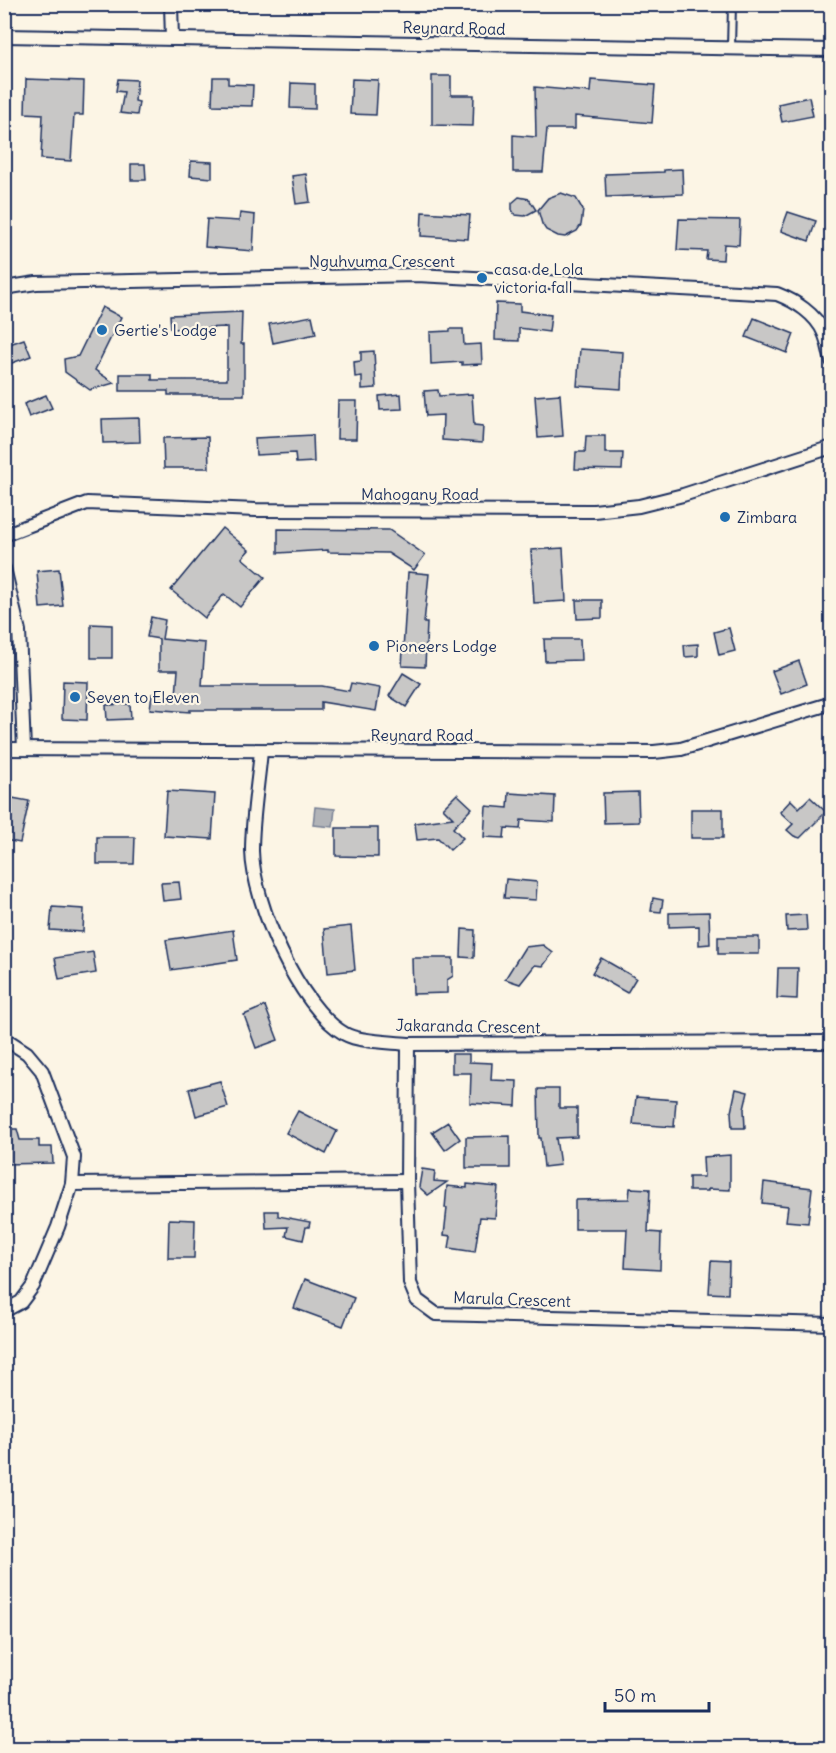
<svg xmlns="http://www.w3.org/2000/svg" width="836" height="1753" font-family="Delius,sans-serif">
<rect width="100%" height="100%" fill="#fcf5e5"/>
<filter id="ink" filterUnits="userSpaceOnUse"><feTurbulence type="fractalNoise" baseFrequency=".0167" numOctaves="2"/><feDisplacementMap in="SourceGraphic" scale="12" xChannelSelector="R" yChannelSelector="G"/><feConvolveMatrix kernelMatrix="1 2 1 2 8 2 1 2 1" color-interpolation-filters="sRGB"/></filter>
<g filter="url(#ink)">
<path fill="#b2b4b8" stroke="#767f94" stroke-width="1.5" d="M315,807L335,809L333,827L313,825Z"/>
<g fill="#c8c7c6" stroke="#1b2f5e" stroke-width="1.5">
<path d="M432,76H451V95H474L473,126L432,125Z"/>
<path d="M213,77H228V84L253,85L252,106L212,105Z"/>
<path d="M26,79L84,81L83,115H74L71,161L41,159L43,114L25,113Z"/>
<path d="M118,79L137,80L135,101L139,102L137,115L120,113L124,92L116,91Z"/>
<path d="M352,79L378,80L376,115L350,114Z"/>
<path d="M591,80L655,85L652,123L575,116V129H547L543,172H513V135L536,137L535,87L590,92Z"/>
<path d="M291,83L315,84V109L290,108Z"/>
<path d="M809,97L813,116L782,122L778,104Z"/>
<path d="M191,161L212,162V178L190,176Z"/>
<path d="M131,164H145L146,180H131Z"/>
<path d="M682,169L683,194L606,197L605,174L664,172V170Z"/>
<path d="M306,174L310,202L296,204L292,176Z"/>
<path d="M561,193L576,198L583,210L581,225L577,231L565,237L558,236L546,230L542,224L538,210L548,198Z"/>
<path d="M519,197L529,199L536,210L525,216L515,215L512,210V203Z"/>
<path d="M422,212L470,215L468,239L421,236Z"/>
<path d="M788,212L816,221L809,241L781,231Z"/>
<path d="M240,213L255,215L253,251L205,247L207,219L239,221Z"/>
<path d="M679,219L740,220L739,245L724,244L723,260L706,259L707,251L677,250Z"/>
<path d="M496,303L520,304V311L551,315L549,332L519,328V341L495,340Z"/>
<path d="M102,307L121,317L95,370L114,383L90,390L65,372L64,359L78,356Z"/>
<path d="M242,312L241,344H244V395H168V391H120V374H152V380H227V327L171,329L170,315Z"/>
<path d="M312,316L316,334L273,343L269,324Z"/>
<path d="M754,318L794,334L787,353L746,337Z"/>
<path d="M450,329H463L464,345L481,344L482,364L462,365V362L431,364L430,332L450,331Z"/>
<path d="M24,339L31,356L4,366V346Z"/>
<path d="M580,349L623,352L621,389L577,386Z"/>
<path d="M374,351L376,388L362,389V376L355,377L354,362L361,361V352Z"/>
<path d="M438,390L439,396L472,394L474,425L483,426L482,443L442,440L443,415L426,416L424,391Z"/>
<path d="M401,394L402,409L380,410L379,396Z"/>
<path d="M560,394L563,436L538,438L535,396Z"/>
<path d="M46,395L52,408L29,417L24,404Z"/>
<path d="M338,401H357L356,439H337Z"/>
<path d="M139,418L140,442L103,443L102,419Z"/>
<path d="M313,435L314,462L296,463L295,453L256,455L255,438Z"/>
<path d="M586,436H605V453H623L622,470L575,469L576,452H585Z"/>
<path d="M208,437L209,468H164L163,438Z"/>
<path d="M222,528L249,550L242,558L265,577L240,607L224,594L205,618L171,590Z"/>
<path d="M278,529L389,530L425,555L414,570L388,553L328,552V550L278,553Z"/>
<path d="M563,548L566,601L534,603L531,550Z"/>
<path d="M59,569L63,606L40,608L37,571Z"/>
<path d="M408,572L429,574L424,623H427L425,667L402,666Z"/>
<path d="M576,600H602V618L577,619Z"/>
<path d="M151,617L165,620L162,639L205,643L202,686H322L349,691L351,683L380,688L376,711L321,702V710H190V712L150,709L152,694L176,696L178,670H159V639L147,637Z"/>
<path d="M91,624L112,625V658H91Z"/>
<path d="M729,628L735,651L719,655L714,632Z"/>
<path d="M544,639H580L581,660L545,661Z"/>
<path d="M698,644V656L685,657L684,645Z"/>
<path d="M799,661L807,684L781,694L772,671Z"/>
<path d="M403,673L421,684L406,707L389,696Z"/>
<path d="M63,681L88,682L87,720L62,719Z"/>
<path d="M130,704L131,719L107,720L106,705Z"/>
<path d="M167,791L215,794L212,839L164,836Z"/>
<path d="M638,792L639,822L604,823L603,793Z"/>
<path d="M509,793L555,796L554,822L521,820L520,829L505,828L504,838L484,837L486,806L508,808Z"/>
<path d="M457,794L472,808L453,828L463,838L450,850L438,838L417,840L415,823L453,818L443,808Z"/>
<path d="M7,797L29,801L20,843L4,840V807Z"/>
<path d="M810,797L826,812L800,838L794,836L787,830L793,824L780,812L791,800L799,808Z"/>
<rect x="691" y="809" width="32" height="29"/>
<path d="M336,828H378V857L336,856Z"/>
<path d="M97,837H135L134,864H97Z"/>
<path d="M506,879L537,882L536,900L504,898Z"/>
<path d="M179,882L181,899L163,901L161,883Z"/>
<path d="M653,898L663,900L661,912L651,911Z"/>
<path d="M52,907L84,909L83,932L50,930Z"/>
<path d="M709,912L710,944L699,945V926L669,927V913Z"/>
<path d="M806,915L807,930L787,931L786,916Z"/>
<path d="M351,926L355,970L328,973L324,929Z"/>
<path d="M462,929L475,930L474,958L461,957Z"/>
<path d="M233,930L237,960L171,970L166,940Z"/>
<rect x="718" y="937" width="41" height="17"/>
<path d="M543,945L553,953L543,966L535,965L520,984L505,979L525,947Z"/>
<path d="M93,952L96,973L59,979L55,958Z"/>
<path d="M412,958H453V976L447,980V993L413,994Z"/>
<path d="M601,958L636,978L627,993L592,973Z"/>
<path d="M778,968H798L797,999L777,998Z"/>
<path d="M265,1006L278,1040L256,1048L244,1015Z"/>
<path d="M452,1054H469V1062L492,1063L491,1080L517,1081L516,1106L470,1103L471,1073H452Z"/>
<path d="M220,1081L228,1107L196,1116L189,1089Z"/>
<path d="M538,1089H559V1108H577V1137L556,1138L560,1165L544,1167L541,1138H539Z"/>
<path d="M736,1089L748,1092L744,1109L745,1128H732L731,1112Z"/>
<path d="M636,1097L676,1100L674,1127L633,1124Z"/>
<path d="M298,1111L337,1131L326,1154L286,1133Z"/>
<path d="M448,1122L460,1139L445,1150L432,1132Z"/>
<path d="M4,1129H17L20,1140H39V1147H52L53,1163L4,1164Z"/>
<path d="M510,1136V1168H466V1137Z"/>
<path d="M730,1155V1190L708,1189V1191H689V1177H704L703,1157Z"/>
<path d="M422,1169L435,1171L434,1181L447,1182L428,1195L419,1187Z"/>
<path d="M764,1182L812,1188L808,1223L786,1221L788,1206L762,1203Z"/>
<path d="M467,1184L498,1187L495,1218L480,1217L475,1252L449,1248L451,1236L444,1235L447,1208H445L447,1186L467,1188Z"/>
<path d="M630,1188L650,1189L648,1232L661,1233L660,1270L625,1268L627,1229H575V1200L629,1199Z"/>
<path d="M265,1211H278V1216L310,1222L309,1227H306L303,1240L286,1236L288,1227L266,1228Z"/>
<path d="M169,1219L195,1220L194,1258H168Z"/>
<path d="M711,1261L729,1262L728,1294L709,1293Z"/>
<path d="M305,1279L354,1298L343,1326L294,1308Z"/>
</g>
<g fill="none" stroke-linecap="round" stroke-linejoin="round">
<g stroke="#1b2f5e" stroke-width="10">
<path id="lane" d="M731,48L732,4"/>
</g>
<g stroke="#1b2f5e" stroke-width="16">
<g id="street">
<path d="M171,4L172,39"/>
<path d="M4,36L832,50"/>
<path d="M4,288L36,283L417,275L777,294C795,301 816,314 824,333C828,341 829,352 832,361"/>
<path d="M4,535L87,503L256,510L594,511L639,506L683,495L832,447"/>
<path d="M4,568L19,631L24,749"/>
<path d="M4,749L654,752L681,749L832,703"/>
<path d="M261,751C258,784 252,818 252,851C253,903 299,1008 345,1034C359,1042 391,1042 408,1044L832,1042"/>
<path d="M4,1038L27,1053L42,1071L74,1157L72,1184L58,1227L33,1286L21,1302L4,1311"/>
<path d="M408,1044L407,1181L410,1283L417,1300L436,1314L832,1324"/>
<path d="M72,1184L407,1181"/>
</g>
</g>
<use href="#lane" stroke="#fcf5e5" stroke-width="6"/>
<use href="#street" stroke="#fcf5e5" stroke-width="12"/>
</g>
</g>
<g fill="#1f6fb2" stroke="#fcf5e5" stroke-width="2">
<circle cx="482" cy="278" r="6"/>
<circle cx="102" cy="330" r="6"/>
<circle cx="725" cy="517" r="6"/>
<circle cx="374" cy="646" r="6"/>
<circle cx="75" cy="697" r="6"/>
</g>
<g text-anchor="middle" dominant-baseline="central" stroke-width="4.5" stroke-linejoin="round" paint-order="stroke">
<g font-size="16" fill="#1b2f5e" stroke="#fcf5e5">
<text transform="translate(454 28) rotate(1)">Reynard Road</text>
<text x="382" y="261">Nguhvuma Crescent</text>
<text x="420" y="494">Mahogany Road</text>
<text x="422" y="735">Reynard Road</text>
<text transform="translate(468 1026) rotate(1)">Jakaranda Crescent</text>
<text transform="translate(512 1299) rotate(2)">Marula Crescent</text>
</g>
<g font-size="16" fill="#1b2f5e" stroke="#fcf5e5" text-anchor="start">
<text x="494" y="269">casa de Lola<tspan x="494" dy="18">victoria fall</tspan></text>
<text x="114" y="330">Gertie's Lodge</text>
<text x="737" y="517">Zimbara</text>
<text x="386" y="646">Pioneers Lodge</text>
<text x="87" y="697">Seven to Eleven</text>
</g>
</g>
<rect width="836" height="1753" fill="none" stroke="#fcf5e5" stroke-width="24"/>
<rect x="12" y="12" width="812" height="1729" fill="none" stroke="#1b2f5e" stroke-width="2" filter="url(#ink)"/>
<path d="M605 1702v9h104v-9" fill="none" stroke="#1b2f5e" stroke-width="3"/>
<text x="614" y="1702" font-size="18" fill="#1b2f5e" stroke="#fcf5e5" stroke-width="4.5" paint-order="stroke">50 m</text>
</svg>
